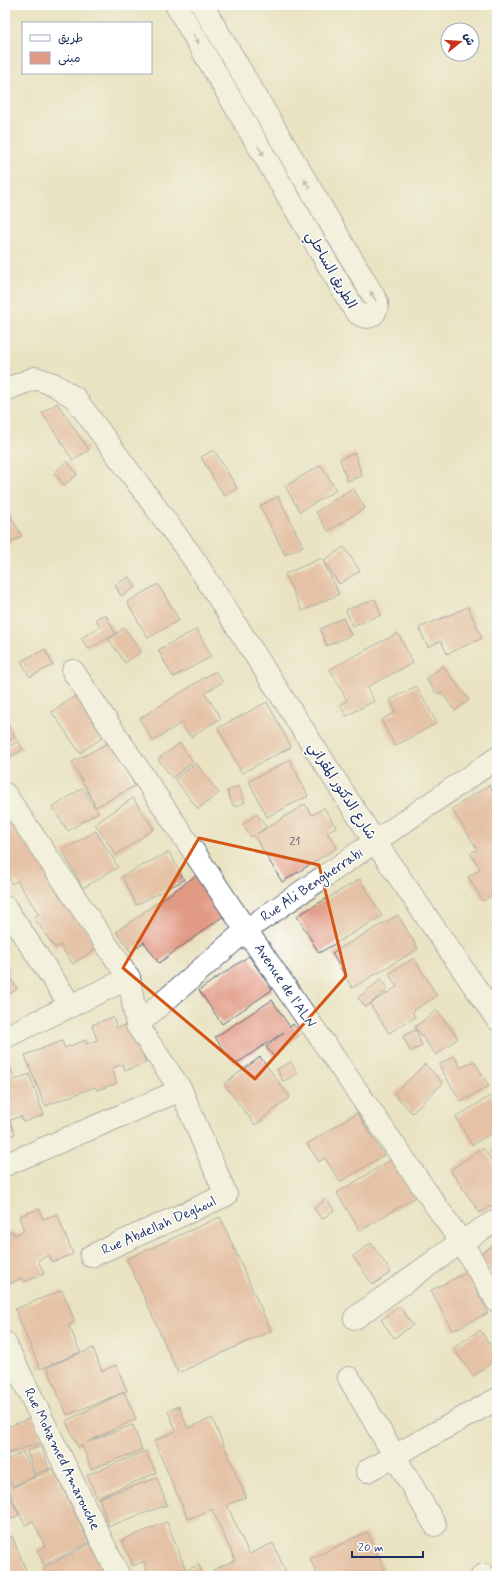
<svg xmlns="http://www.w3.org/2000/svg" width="502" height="1581" font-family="Mynerve,'Playpen Sans Arabic',sans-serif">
<rect width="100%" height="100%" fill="#fff"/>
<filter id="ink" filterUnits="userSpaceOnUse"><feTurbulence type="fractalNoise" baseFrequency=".025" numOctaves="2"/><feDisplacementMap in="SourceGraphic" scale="8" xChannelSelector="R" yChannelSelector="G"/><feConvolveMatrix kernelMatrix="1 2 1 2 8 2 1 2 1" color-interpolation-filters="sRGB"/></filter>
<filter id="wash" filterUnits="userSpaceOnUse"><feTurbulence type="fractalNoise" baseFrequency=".012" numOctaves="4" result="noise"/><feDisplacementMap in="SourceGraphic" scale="16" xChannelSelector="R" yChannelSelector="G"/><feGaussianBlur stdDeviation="0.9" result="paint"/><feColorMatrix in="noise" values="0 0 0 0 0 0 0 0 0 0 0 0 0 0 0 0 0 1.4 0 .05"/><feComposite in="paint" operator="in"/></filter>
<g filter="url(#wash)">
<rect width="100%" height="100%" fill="#e9e3c2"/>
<g id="blocks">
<g fill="#e19a84">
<path d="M57,403L89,450L73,460L42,413Z"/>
<path d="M214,450L237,488L224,496L201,457Z"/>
<path d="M355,453L362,476L347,481L340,459Z"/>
<path d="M67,461L77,475L64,485L54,473Z"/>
<path d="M321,465L336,490L300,512L285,486Z"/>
<path d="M353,488L365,508L328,531L316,512Z"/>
<path d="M278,496L303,546L285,555L260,506Z"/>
<path d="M5,506L22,536L5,546Z"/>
<path d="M344,547L360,571L339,584L324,560Z"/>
<path d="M322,558L339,594L302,611L285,574Z"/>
<path d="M129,577L136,587L121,596L115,585Z"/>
<path d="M158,584L179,620L148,638L127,602Z"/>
<path d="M375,599L381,615L352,626L346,610Z"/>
<path d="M468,607L482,638L447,654L441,641L428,647L419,628Z"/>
<path d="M105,614L116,634L88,649L81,638L100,627L96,619Z"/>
<path d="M343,618L351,635L327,646L320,629Z"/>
<path d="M124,628L141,652L125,663L109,639Z"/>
<path d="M197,629L211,657L173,677L158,650Z"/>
<path d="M398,633L413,663L367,687L374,701L346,716L340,705L347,701L330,669Z"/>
<path d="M45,649L53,665L30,677L21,661Z"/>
<path d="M443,666L469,700L455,711L441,692L437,694L426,679Z"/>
<path d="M215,671L223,682L205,693L221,718L191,737L181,723L153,741L139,719Z"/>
<path d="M416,686L437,723L395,746L381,720L396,712L390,700Z"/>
<path d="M84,690L112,731L80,753L52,712Z"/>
<path d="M267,702L291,747L242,773L218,728Z"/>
<path d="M5,719L15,737L5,743Z"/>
<path d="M18,741L23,749L5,760V749Z"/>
<path d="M112,741L135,786L96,807L72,762Z"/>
<path d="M180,743L193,762L172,778L158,759Z"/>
<path d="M290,760L308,796L267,817L249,781Z"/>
<path d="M196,763L219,793L198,809L175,779Z"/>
<path d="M489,785L497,798V892L483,901L468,877L480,869L470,854L477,849L452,809Z"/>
<path d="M239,786L245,802L234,807L227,791Z"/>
<path d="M82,788L98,812L68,831L52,808Z"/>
<path d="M133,798L154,829L116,855L95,824Z"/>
<path d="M305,804L312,815L324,808L336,827L327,832L337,848L282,882L254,835L251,837L242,825L257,814L266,827L257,834Z"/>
<path d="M5,809L98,947L73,964L60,945L55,948L34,918L39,914L17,881L12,884L5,873Z"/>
<path d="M96,831L118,867L83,888L62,851Z"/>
<path d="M169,852L184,880L136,905L122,876Z"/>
<path d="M201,872L229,912L159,963L144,942L131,952L116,932Z"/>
<path d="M360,879L382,916L319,953L297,916Z"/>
<path d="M398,915L418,949L352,988L332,953Z"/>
<path d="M249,956L272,990L222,1024L199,990Z"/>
<path d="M414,958L437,996L412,1012L415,1017L389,1033L370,1004L397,987L389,974Z"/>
<path d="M5,962L11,972L8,974L17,989L5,997Z"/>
<path d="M381,979L388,989L366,1007L358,998Z"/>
<path d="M272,1000L290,1027L293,1024L301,1033L274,1057L266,1047L284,1032L234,1065L215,1037Z"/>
<path d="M437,1010L458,1038L436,1055L415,1027Z"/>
<path d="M113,1017L117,1028L131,1023L146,1063L125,1071L123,1064L112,1068L117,1083L97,1090L95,1087L45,1106L25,1055L62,1041L65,1048L86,1040L87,1044L97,1040L92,1025Z"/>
<path d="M416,1030L422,1046L410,1051L403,1036Z"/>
<path d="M454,1056L461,1068L474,1061L489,1086L461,1102L439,1065Z"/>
<path d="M260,1057L290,1097L255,1125L224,1084Z"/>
<path d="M291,1062L297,1074L283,1081L277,1069Z"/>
<path d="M425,1064L443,1083L412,1113L394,1094Z"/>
<path d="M11,1069L15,1080L29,1074L44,1115L23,1122L21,1116L10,1120L15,1134L5,1138V1071Z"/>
<path d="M497,1092V1130L472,1145L456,1117Z"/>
<path d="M357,1113L384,1155L340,1182L325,1158L319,1162L307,1144Z"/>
<path d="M497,1146V1159L491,1150Z"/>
<path d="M483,1148L497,1168V1202L480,1213L450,1170Z"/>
<path d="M392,1159L416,1197L360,1231L337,1193Z"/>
<path d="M326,1199L334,1210L322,1219L314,1209Z"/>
<path d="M39,1209L43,1219L57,1214L73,1254L52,1262L49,1255L38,1260L44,1274L24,1282L22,1278L8,1284L5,1275V1234L13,1231L14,1235L24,1231L19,1216Z"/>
<path d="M220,1217L271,1331L178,1373L127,1259Z"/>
<path d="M497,1242V1280L479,1255Z"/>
<path d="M371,1243L391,1272L373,1285L353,1256Z"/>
<path d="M468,1272L488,1313L452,1331L431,1290Z"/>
<path d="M62,1290L75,1322L69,1325L80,1352L40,1369L15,1309Z"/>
<path d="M399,1307L413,1325L394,1338L381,1320Z"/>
<path d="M480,1330L497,1354V1359L473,1376L453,1348Z"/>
<path d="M93,1348L102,1371L116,1365L127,1391L67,1415L47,1367Z"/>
<path d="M124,1392L136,1419L87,1442L133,1425L142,1450L91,1469L82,1445L78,1447L66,1421Z"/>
<path d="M179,1406L188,1428L212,1418L246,1497L227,1505L249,1554L273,1543L287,1576H216L213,1570L235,1560L212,1509L188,1519L154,1441L176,1431L168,1411Z"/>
<path d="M33,1417L42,1442L7,1454L9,1458L5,1460V1428Z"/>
<path d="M41,1446L49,1469L35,1474L27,1451Z"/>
<path d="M146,1451L156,1473L97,1498L87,1475Z"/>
<path d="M23,1452L35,1476L13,1486L5,1470V1461Z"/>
<path d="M53,1468L89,1543L44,1565L37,1550L45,1546L33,1521L25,1525L8,1489L5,1490V1474L12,1488Z"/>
<path d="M157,1478L167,1505L109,1526L99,1498Z"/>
<path d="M8,1493L19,1515L5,1522V1495Z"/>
<path d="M167,1522L186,1570L199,1565L203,1576H149L144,1561L133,1566L122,1540Z"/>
<path d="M367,1532L388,1576H318L310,1559Z"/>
<path d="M12,1536L28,1575L26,1576H5V1538Z"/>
<path d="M93,1543L109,1576H47L43,1568Z"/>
</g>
</g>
</g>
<g filter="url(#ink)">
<use href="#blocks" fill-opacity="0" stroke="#636e81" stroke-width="1"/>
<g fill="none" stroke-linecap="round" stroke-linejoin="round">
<g stroke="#636e81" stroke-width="24">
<g id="minor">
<path d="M176,5L354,309C363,322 378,318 377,302L202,5"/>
<path d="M5,390L35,378L53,384L75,398L193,558L375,842L497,1019"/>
<path d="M73,671L246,930L461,1242L497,1301"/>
<path d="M5,794L129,978L137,1025L181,1090L226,1195L91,1256"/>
<path d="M5,907L71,1006"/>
<path d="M137,1025L246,930L497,758"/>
<path d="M5,1037L129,978"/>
<path d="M5,1165L181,1090"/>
<path d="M355,1318L461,1242L497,1220"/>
<path d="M5,1343L119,1576"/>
<path d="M349,1378L435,1525"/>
<path d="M367,1471L497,1399"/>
<path d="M482,1576L484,1575L485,1576"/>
</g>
</g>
<use href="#minor" stroke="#fff" stroke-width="22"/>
</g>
<defs><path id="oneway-solid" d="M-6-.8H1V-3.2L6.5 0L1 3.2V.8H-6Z"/></defs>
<g fill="#8d97ae">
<use href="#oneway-solid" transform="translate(196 39) rotate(60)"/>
<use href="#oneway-solid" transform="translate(261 151) rotate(60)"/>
<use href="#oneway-solid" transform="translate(307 184) rotate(-121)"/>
<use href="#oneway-solid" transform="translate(373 296) rotate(-120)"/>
</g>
</g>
<path d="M0 0H502V1581H0ZM199,838L319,865L346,976L255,1079L123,968Z" fill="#e9e3c2" fill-opacity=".55" fill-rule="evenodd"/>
<path fill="none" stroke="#d45514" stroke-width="3" stroke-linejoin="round" d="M199,838L319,865L346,976L255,1079L123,968Z"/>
<g text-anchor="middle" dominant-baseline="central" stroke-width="3" stroke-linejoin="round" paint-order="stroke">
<g font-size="12" fill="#4c4a68">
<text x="295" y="842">21</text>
</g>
<g font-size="14" fill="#1b2f5e" stroke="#fff">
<text transform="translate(331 270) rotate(60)">الطريق الساحلي</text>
<text transform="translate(342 791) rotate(57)">شارع الدكتور المقراني</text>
<text transform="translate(312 885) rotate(-34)">Rue Ali Bengherrabi</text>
<text transform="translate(285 986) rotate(56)">Avenue de l'ALN</text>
<text transform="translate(159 1226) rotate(-24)">Rue Abdellah Deghoul</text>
<text transform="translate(62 1459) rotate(64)">Rue Mohamed Amarouche</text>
</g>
</g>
<rect width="502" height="1581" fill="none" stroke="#fff" stroke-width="20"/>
<rect x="22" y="22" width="130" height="52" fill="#ffffff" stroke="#a4acbf"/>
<rect x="30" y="35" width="20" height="6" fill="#ffffff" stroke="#a4acbf"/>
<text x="58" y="42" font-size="12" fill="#1b2f5e">طريق</text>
<rect x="30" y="52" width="20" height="12" fill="#e19a84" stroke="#a4acbf"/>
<text x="58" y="62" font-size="12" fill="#1b2f5e">مبنى</text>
<g transform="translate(460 42) rotate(73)"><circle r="19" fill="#ffffff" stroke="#a4acbf"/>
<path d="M0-3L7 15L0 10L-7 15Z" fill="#c8321e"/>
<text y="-6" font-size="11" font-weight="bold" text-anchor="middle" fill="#1b2f5e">ش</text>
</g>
<path d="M352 1551v6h71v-6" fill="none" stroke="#1b2f5e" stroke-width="2"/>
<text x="358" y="1551" font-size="12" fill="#1b2f5e" stroke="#ffffff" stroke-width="3" paint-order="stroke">20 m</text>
</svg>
